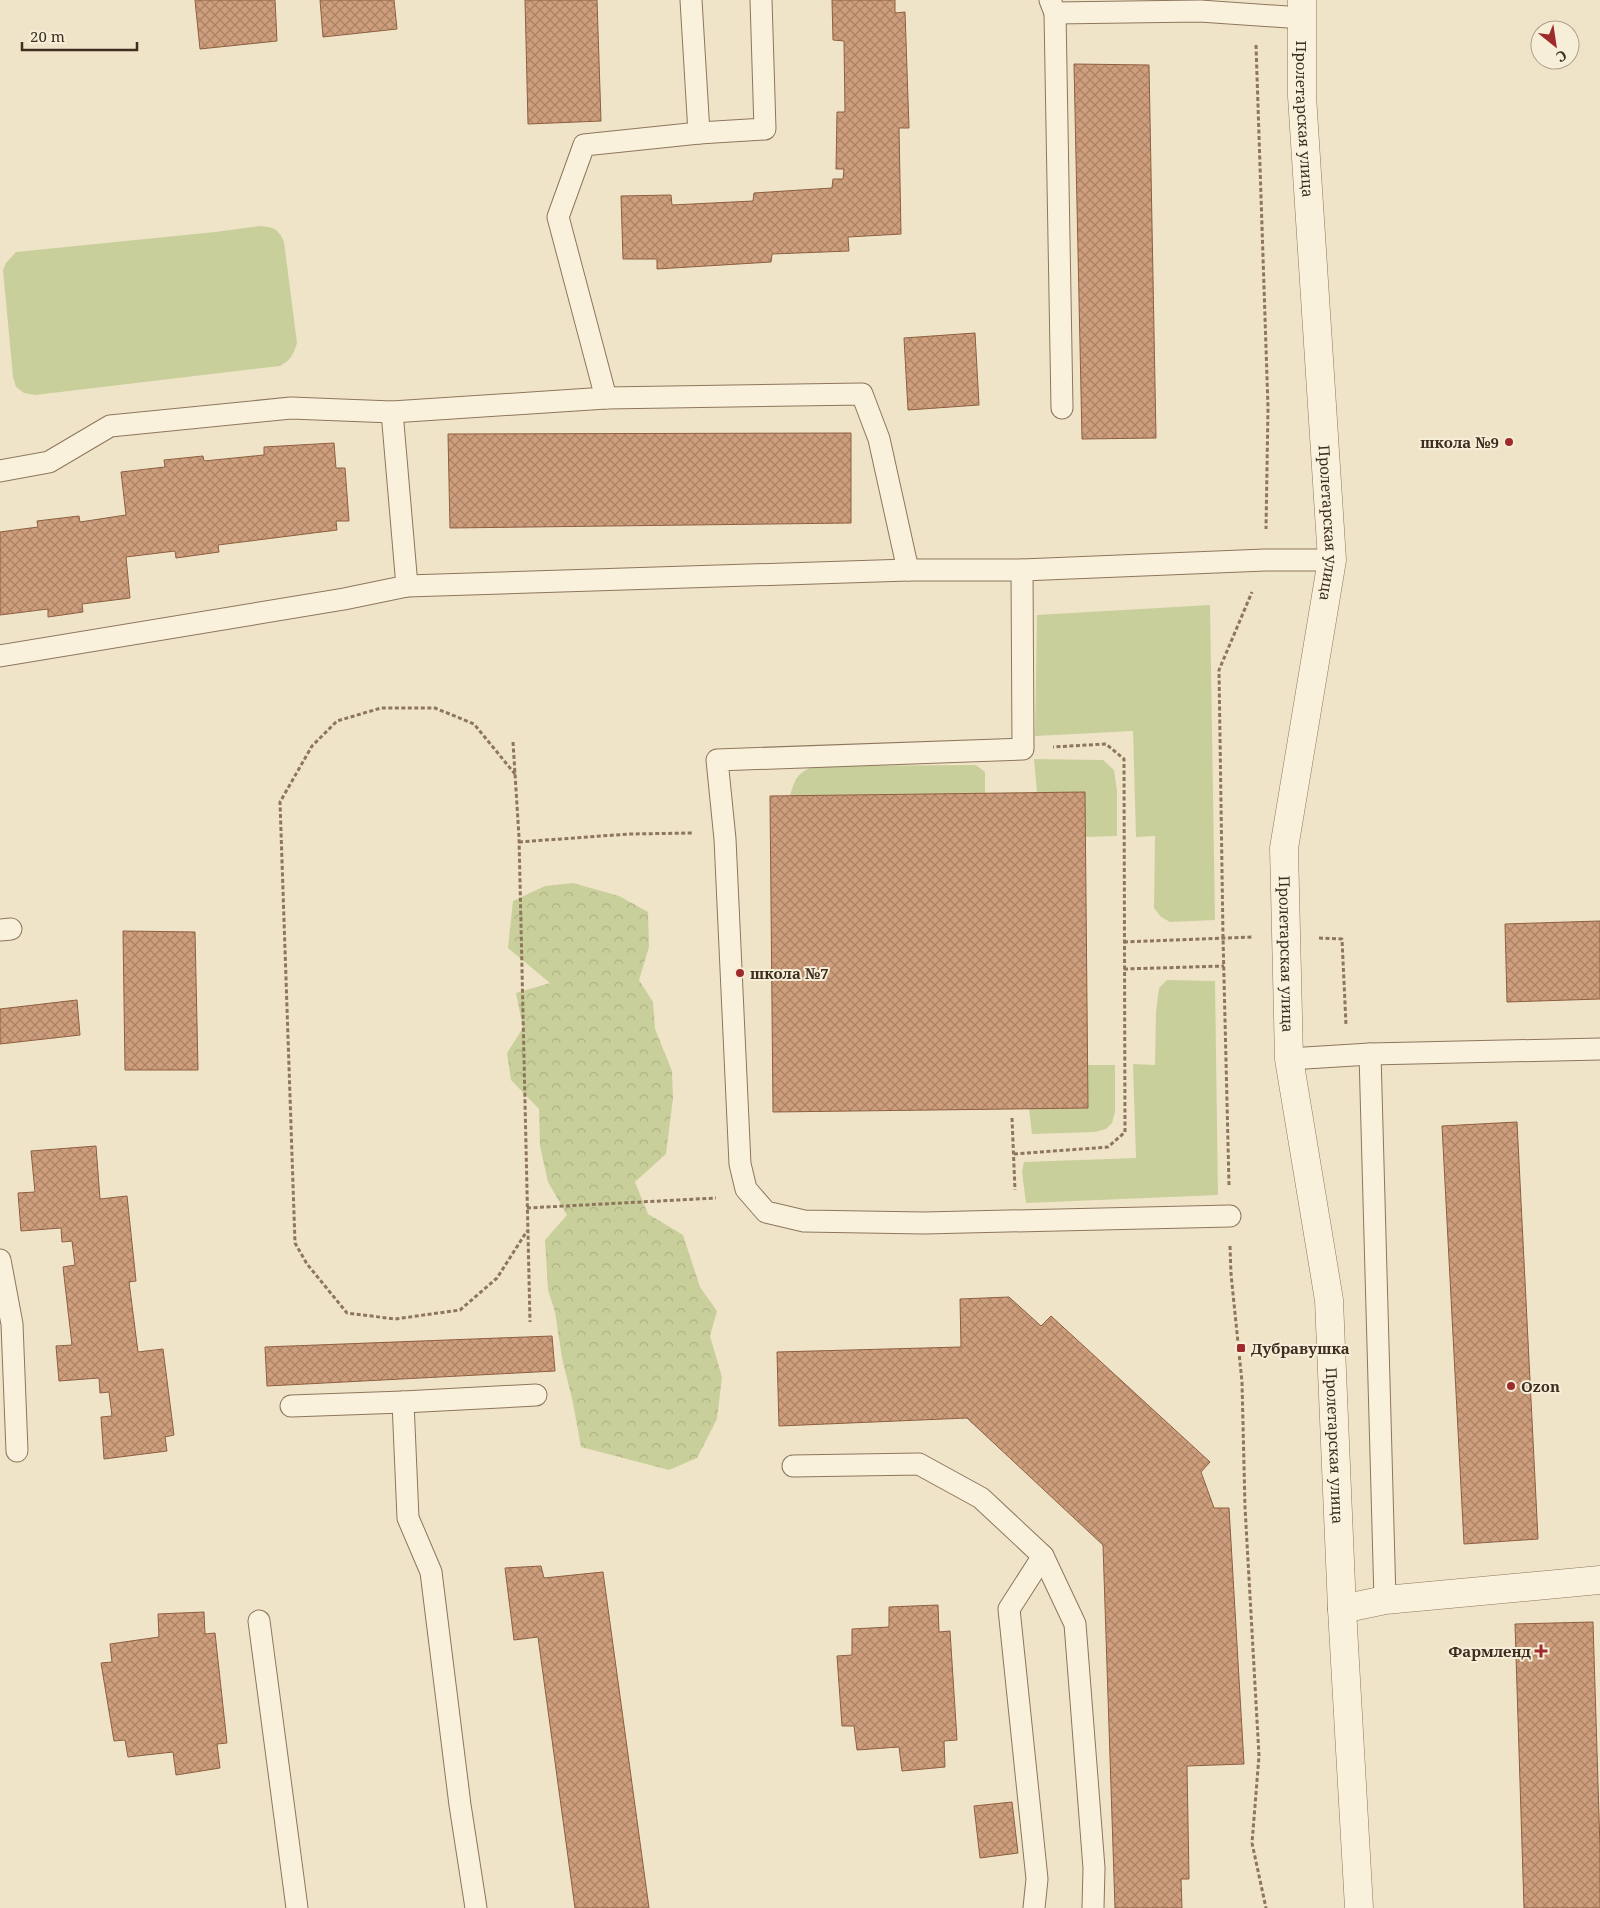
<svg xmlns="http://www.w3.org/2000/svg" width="1600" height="1908" font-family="'Noto Serif',serif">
<defs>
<pattern id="forest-crowns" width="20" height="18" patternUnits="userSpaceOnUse" patternTransform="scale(1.25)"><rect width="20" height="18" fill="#c9cf9b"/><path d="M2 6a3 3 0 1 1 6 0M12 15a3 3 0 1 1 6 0" fill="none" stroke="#aeb285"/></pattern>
<pattern id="building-cross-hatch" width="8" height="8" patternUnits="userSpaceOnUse" patternTransform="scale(1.25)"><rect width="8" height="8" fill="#cf9f7d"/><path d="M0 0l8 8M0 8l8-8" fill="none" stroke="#a98266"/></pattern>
</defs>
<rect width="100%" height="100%" fill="#f0e4c8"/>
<g fill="#c9cf9b">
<path d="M260,226C273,227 279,229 284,242L297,343C293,355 291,360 280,366L35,395L24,393L16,387L13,377L3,270L6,263L16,252L215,232Z"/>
<path d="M1210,605L1215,920L1170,922L1161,917L1154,908L1155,836L1136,837L1133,731L1035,736L1037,615Z"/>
<path d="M1034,759L1103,760L1114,770L1117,791V836L1085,837L1037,793Z"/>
<path d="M976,765L985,772V793L790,796C795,778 797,773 815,766Z"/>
<path d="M1167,980L1215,981L1218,1195L1026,1203L1022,1172L1024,1162L1136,1158L1133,1064L1155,1065L1156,1012L1159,988Z"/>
<path d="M1088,1065H1115V1112L1112,1123L1106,1129L1095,1132L1032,1134L1029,1109L1088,1108Z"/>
</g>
<path fill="url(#forest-crowns)" d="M573,883L619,896L648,912L649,947L639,980L653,1002L655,1029L672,1071L673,1098L666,1154L635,1182L648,1214L683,1235L700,1287L717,1311L710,1336L722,1377L717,1419L697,1458L669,1470L581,1447L573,1403L562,1358L555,1312L548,1290L545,1240L567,1215L548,1182L540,1146L539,1109L511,1080L507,1053L523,1028L516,993L550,983L508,948L513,901L545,886Z"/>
<g fill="url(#building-cross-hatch)" stroke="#8d5f41">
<path d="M195,0H275L277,41L200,49Z"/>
<path d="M320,0H394L397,29L323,37Z"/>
<path d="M525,0H597L601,121L528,124Z"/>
<path d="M832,0H895V13L905,12L909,128H899L901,234L848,237L849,251L772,254L771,262L657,269V259H623L621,196L671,195L672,205L753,201L754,193L832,188L833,179H843L844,169H836L837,112H845L844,41L833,40Z"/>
<path d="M1074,64L1149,65L1156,438L1082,439Z"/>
<path d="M975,333L979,405L908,410L904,338Z"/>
<path d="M851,433V523L450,528L448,434Z"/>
<path d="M334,443L336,468H345L349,521H336L337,530L218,545L219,552L176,558L175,551L126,557L130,598L82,604L83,612L48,617V609L0,615V532L38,527L37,521L79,516L80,522L126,515L121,472L165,467L164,460L203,456L204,461L264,455V447Z"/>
<path d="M1085,792L1088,1108L773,1112L770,796Z"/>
<path d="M1600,921V999L1507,1002L1505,924Z"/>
<path d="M123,931L195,932L198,1070H125Z"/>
<path d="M77,1000L80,1035L0,1044V1009Z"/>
<path d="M1517,1122L1538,1539L1464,1544L1442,1126Z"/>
<path d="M96,1146L100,1199L127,1196L136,1281L129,1282L138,1352L163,1349L174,1435L165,1437L167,1451L104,1459L101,1417L112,1416L109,1392L100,1393L99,1378L59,1381L56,1346L72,1345L63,1267L75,1265L72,1241L62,1242L61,1228L21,1231L18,1193L35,1192L31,1151Z"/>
<path d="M1009,1297L1041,1326L1051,1316L1210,1462L1201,1472L1214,1508H1229L1244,1764L1187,1766L1189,1879H1181L1182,1908H1115L1103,1545L967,1418L779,1426L777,1352L961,1347L960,1299Z"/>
<path d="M552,1336L555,1371L267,1386L265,1347Z"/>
<path d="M541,1566L544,1578L603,1572L649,1908H575L538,1637L514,1640L505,1568Z"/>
<path d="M938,1605L939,1632L950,1631L957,1740L944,1741L945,1767L902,1771L899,1747L857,1750L854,1726H842L837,1656L852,1655V1629L889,1627V1607Z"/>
<path d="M204,1612L205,1634L215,1633L227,1743L217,1744L220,1768L176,1775L173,1752L128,1757L125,1740L114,1741L101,1663L112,1662L110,1644L159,1637L158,1614Z"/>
<path d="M1593,1622L1600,1848V1908H1524L1515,1624Z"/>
<path d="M1012,1802L1018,1853L980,1858L974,1806Z"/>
</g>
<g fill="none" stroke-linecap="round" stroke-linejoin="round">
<g stroke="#8d765c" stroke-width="23">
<g id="service">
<path d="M691,0L699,133"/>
<path d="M1050,0L1055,13L1062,408"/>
<path d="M1055,13L1200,11L1302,18"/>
<path d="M606,398L558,217L584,145L699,133L765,129L761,0"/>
<path d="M392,412L407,586"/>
<path d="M0,471L49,462L110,426L291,408L392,412L606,398L862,394L879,439L908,570"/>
<path d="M1022,570L1023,749L717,760L725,839L740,1164L746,1189L766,1212L804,1221L924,1223L1230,1216"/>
<path d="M0,656L344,599L407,586L908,570H1022L1265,560H1332"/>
<path d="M0,930L11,929"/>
<path d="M1370,1054L1385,1600"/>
<path d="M1289,1059L1370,1054L1600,1049"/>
<path d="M0,1260L12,1324L17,1451"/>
<path d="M403,1402L408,1518L431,1572L460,1805L476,1908"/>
<path d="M291,1406L403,1402L536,1395"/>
<path d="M793,1466L919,1464L981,1498L1043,1556L1075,1624L1094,1868L1093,1908"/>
<path d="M259,1621L297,1908"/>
<path d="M1034,1908L1037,1879L1009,1609L1043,1556"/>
</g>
</g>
<g stroke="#8d765c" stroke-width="29">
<path id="minor" d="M1342,1609L1385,1600L1600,1580"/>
</g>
<g stroke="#8d765c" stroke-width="29">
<g id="tertiary">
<path id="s1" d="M1302,0V96L1332,560L1284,848L1289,1059L1329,1300L1342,1609L1359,1908"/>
</g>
</g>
<g stroke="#8d765c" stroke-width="3" stroke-dasharray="4 2.5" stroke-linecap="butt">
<path d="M1256,45L1268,408L1266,529"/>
<path d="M513,742L519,837L530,1322"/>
<path d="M515,774L474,724L435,708H381L337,721L312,746L280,802L295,1243L307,1264L347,1313L395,1319L460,1310L497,1278L527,1231"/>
<path d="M519,842L629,834L693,833"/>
<path d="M1319,938L1342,939L1346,1025"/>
<path d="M1124,942L1253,937"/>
<path d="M1124,969L1224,966"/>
<path d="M1012,1118L1015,1190"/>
<path d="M1014,1154L1108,1147L1125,1132L1124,759L1106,744L1053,747"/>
<path d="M1229,1185L1223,937L1219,670L1252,592"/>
<path d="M527,1208L716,1198"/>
<path d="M1230,1246L1231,1274L1242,1382L1245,1507L1259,1756L1252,1843L1266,1908"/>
</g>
<use href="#service" stroke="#faf1dc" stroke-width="21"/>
<use href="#minor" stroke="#faf1dc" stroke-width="28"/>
<use href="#tertiary" stroke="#faf1dc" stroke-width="28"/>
</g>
<g fill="#9e2a2b" stroke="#f7eed8" stroke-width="2">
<circle cx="1509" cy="442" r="5"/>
<circle cx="740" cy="973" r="5"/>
<rect x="1236" y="1343" width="10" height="10" rx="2.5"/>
<circle cx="1511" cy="1386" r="5"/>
<path d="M1538.5 1643.5h5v5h5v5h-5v5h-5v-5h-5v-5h5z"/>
</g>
<g text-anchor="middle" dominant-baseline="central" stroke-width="4" stroke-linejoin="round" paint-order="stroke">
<g font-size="15" fill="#3d2e20" stroke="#f7eed8">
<text stroke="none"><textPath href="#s1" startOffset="119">Пролетарская улица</textPath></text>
<text stroke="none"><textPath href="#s1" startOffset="524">Пролетарская улица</textPath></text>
<text stroke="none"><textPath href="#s1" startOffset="959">Пролетарская улица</textPath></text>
<text stroke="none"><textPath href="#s1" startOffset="1454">Пролетарская улица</textPath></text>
</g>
<g font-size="15" font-weight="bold" fill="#3d2e20" stroke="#f7eed8" text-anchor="start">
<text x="1499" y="442" text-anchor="end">школа №9</text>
<text x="750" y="973">школа №7</text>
<text x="1251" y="1348">Дубравушка</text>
<text x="1521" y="1386">Ozon</text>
<text x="1531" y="1651" text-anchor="end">Фармленд</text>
</g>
</g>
<g transform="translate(1555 45) rotate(150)"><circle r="24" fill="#f7eed8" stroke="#ada18e"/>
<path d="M0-4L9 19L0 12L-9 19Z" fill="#9e2a2b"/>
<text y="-8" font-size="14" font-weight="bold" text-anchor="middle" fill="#3d2e20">С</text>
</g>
<path d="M22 42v8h115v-8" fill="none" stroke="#3d2e20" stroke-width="2.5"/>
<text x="30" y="42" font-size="15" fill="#3d2e20" stroke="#f7eed8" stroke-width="4" paint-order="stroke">20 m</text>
</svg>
